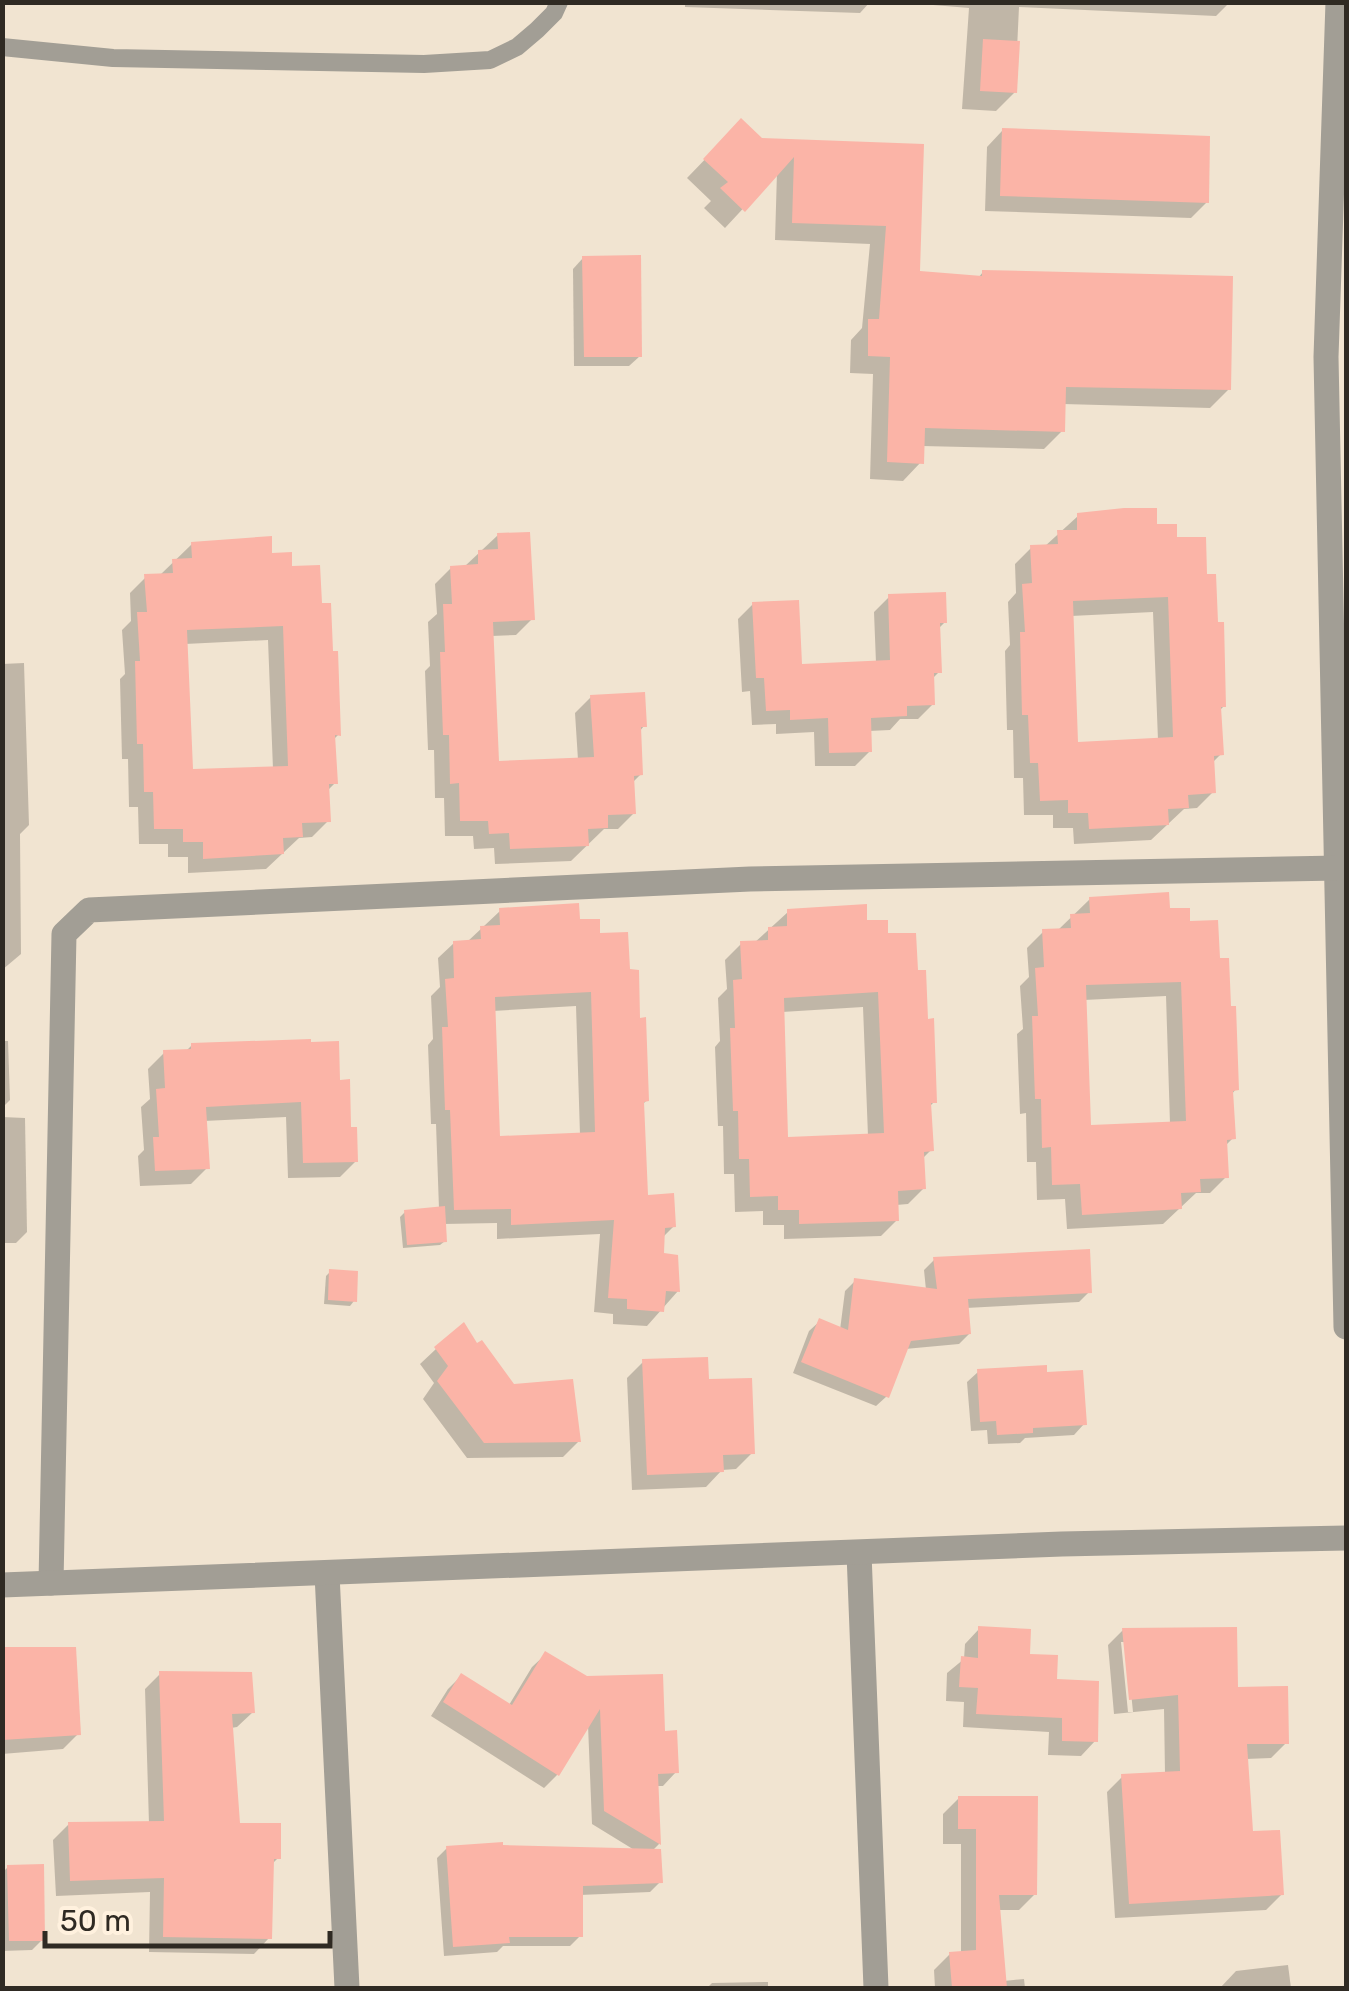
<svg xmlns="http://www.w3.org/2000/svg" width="1349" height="1991" font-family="Rubik,sans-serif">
<rect width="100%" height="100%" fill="#f1e4d1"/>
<g fill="#0003" fill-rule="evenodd">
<path d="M685,2H870L860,13L685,7Z"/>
<path d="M897,2H1230L1216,16L1019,7L1015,92L996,111L962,109L969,8Z"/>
<path d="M741,122L761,140L922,146L918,273L978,278L983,272L1229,389L1210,408L1063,404L1062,431L1044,449L922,446L921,462L903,481L870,479L873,374L850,373L851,340L862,328L870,244L775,240L777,172L725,228L704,208L711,201L687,178Z"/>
<path d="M1002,131L1207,202L1191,218L985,211L987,147Z"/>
<path d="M583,258L640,356L629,366H574L573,269Z"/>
<path d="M1078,516L1154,527L1175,539L1205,577L1224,706L1219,711L1221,754L1212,763L1213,792L1197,808L1184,809L1151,840L1074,844L1073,828H1053V815H1024L1023,778H1014L1013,730H1007L1005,651L1010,645L1008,602L1016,593L1015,564L1031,548L1044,547ZM1153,612L1158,740L1075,744L1071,616Z"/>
<path d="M498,535L532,619L516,635L491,636L496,763L578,760L575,713L591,697L644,726L639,732L641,774L632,783L634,813L618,829H604L571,861L495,864L494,848L474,849L473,836H445L444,798H435L434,750H428L425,671L430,666L428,622L437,614L435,584L451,568L464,567Z"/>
<path d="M192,544L269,555L290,568L320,606L339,734L333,740L335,783L326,792L328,821L312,837L299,838L266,869L188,873V857H168V844H139L138,807H129L128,759H122L120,679L125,674L122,630L131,621L130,593L146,577L159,576ZM268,640L273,769L191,772L185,644Z"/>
<path d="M889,597L945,622L938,629L939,672L931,680L933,704L918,719H900L890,730L869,731L870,751L855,766H815L814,732L776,734V724L752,725L750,691L742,692L738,619L753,604L800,666L876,663L874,612Z"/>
<path d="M24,663L29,825L20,834L21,954L2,970V664Z"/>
<path d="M1090,899L1167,911L1188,924L1217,961L1236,1089L1231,1095L1233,1138L1224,1147L1226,1177L1210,1193H1196L1163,1224L1067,1229L1065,1199L1037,1200L1036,1162H1027L1026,1113L1020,1114L1017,1034L1023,1029L1020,986L1029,977L1027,948L1043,932L1057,931ZM1166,996L1170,1124L1088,1127L1084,1000Z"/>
<path d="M500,911L577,922L597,935L627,972L638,1020L647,1100L641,1106L646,1197L674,1226L662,1238L661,1256L678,1291L647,1326L613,1324V1314L594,1312L600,1234L497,1239V1223L444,1224L445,1241L440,1245L403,1248L400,1217L405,1212L439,1209L436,1124H431L428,1045L433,1039L431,996L440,987L438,958L454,943L467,942ZM576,1006L580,1135L498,1139L493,1011Z"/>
<path d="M788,912L865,923L886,936L915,973L934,1102L929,1107L931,1150L922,1159L924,1188L908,1204L896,1205L897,1220L881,1236L784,1239V1225H763V1211L735,1212L734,1174H724L723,1126H718L715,1047L720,1041L718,998L727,989L725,960L741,944L754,943ZM863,1007L868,1136L786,1139L782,1012Z"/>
<path d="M2,1041H8L10,1100L2,1108Z"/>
<path d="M192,1045L338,1082L356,1161L340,1177L288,1178L286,1117L204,1121L207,1168L191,1184L140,1186L138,1156L144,1150L141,1107L150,1099L148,1069L164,1053L185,1052Z"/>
<path d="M2,1117L25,1118L27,1232L16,1243H2Z"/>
<path d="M934,1260L1089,1292L1079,1302L966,1308L969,1334L959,1344L905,1349L887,1396L876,1406L793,1373L809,1331L820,1321L840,1330L845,1291L855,1281L926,1290L924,1270Z"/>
<path d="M330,1272L354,1301L350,1306L324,1304L326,1276Z"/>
<path d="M476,1346L513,1387L579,1441L563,1457L467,1458L423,1399L434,1383L420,1364L436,1349Z"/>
<path d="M643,1362L707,1381L752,1453L736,1469L722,1470L706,1487L632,1490L627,1378Z"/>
<path d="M978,1372L1045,1375L1084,1424L1074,1435L1025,1438L1020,1443L988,1444L987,1430L971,1431L967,1382Z"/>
<path d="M979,1629L1028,1656L1054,1682L1095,1741L1081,1756L1048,1755L1049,1732L963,1727L964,1702L946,1701L947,1673L964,1659L965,1644Z"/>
<path d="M1123,1630L1236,1689L1286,1743L1271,1758L1246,1759L1251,1834L1282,1894L1266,1910L1115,1918L1107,1792L1123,1776L1165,1774L1164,1709L1114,1714L1108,1645ZM1121,1642H1126L1133,1712H1128Z"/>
<path d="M2,1649L78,1734L63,1749L2,1754Z"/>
<path d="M546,1654L662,1733L676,1772L663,1786H656L659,1844L652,1851L660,1882L650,1892L580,1895V1936L570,1946H503L497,1952L444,1956L437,1858L447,1848L636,1851L592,1824L588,1725L557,1775L544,1788L431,1716L448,1689L461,1676L509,1705L532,1667Z"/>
<path d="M160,1674L253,1712L237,1727L231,1728L237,1825L278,1858L271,1865L269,1938L254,1954L149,1952L150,1892L56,1896L53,1840L69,1824H149L145,1689Z"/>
<path d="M959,1798L1035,1894L1019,1910H997L1004,1981L1024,1979L1025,1988H935L934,1970L950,1954H961V1844H943V1814Z"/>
<path d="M8,1867L42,1940L32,1950L2,1951V1873Z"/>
<path d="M1288,1965L1291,1988H1220L1236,1971Z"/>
<path d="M768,1982V1988H707L712,1983Z"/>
</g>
<g fill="#fbb4a7" fill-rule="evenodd">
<path d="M983,39L1020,41L1017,93L980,91Z"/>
<path d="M741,118L762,138L924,144L920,271L982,276V270L1233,276L1231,390L1066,387L1065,432L925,428L924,464L887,462L890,357L868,356V319H879L886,226L792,223L794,157L745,212L720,188L728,182L703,159Z"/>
<path d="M1002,128L1210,136L1209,203L1000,196Z"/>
<path d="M641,255L642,357H584L582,256Z"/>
<path d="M1124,508H1157V524H1177V537H1206L1207,574H1216L1218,622H1224L1226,707H1221L1224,755L1214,756L1216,793L1188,795L1189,808L1168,809L1169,825L1089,829L1088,813H1068V800L1040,801L1038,763H1030L1028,715H1022L1020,632H1025L1022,584L1032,583L1030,545L1058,544L1057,530H1077V513ZM1168,597L1173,737L1078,742L1073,601Z"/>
<path d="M530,532L535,620L493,622L499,761L594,757L590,695L645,692L647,727H641L643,775L634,776L636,814L608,815V828L588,829L589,846L510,849L509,833L489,834L488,821H460L459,783L450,784L449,735H443L440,652H445L443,604H452L450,566L478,564V550L498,549L497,533Z"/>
<path d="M272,536V553L292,552V566L320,565L322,603H331L333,651H338L341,736L335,735L338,784H329L331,822L302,823L303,837L283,838L284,854L203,859V842H183V829H154L153,792H144L143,744H137L135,661H140L137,612H147L144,574L173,573L172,559L192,558L191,542ZM283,626L288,766L193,769L187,630Z"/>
<path d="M946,592L947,623H940L942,673H934L935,705L907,706V716L871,718L872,752L829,753L828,718L790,720V710L766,711L764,678H756L752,602L799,600L802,664L890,660L888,594Z"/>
<path d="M1169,892L1170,908H1190V921L1218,920L1220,958H1229L1231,1006H1236L1239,1090L1233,1091L1236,1139L1227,1140L1229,1178L1200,1179L1201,1192L1181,1193L1182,1209L1082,1215L1080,1184L1052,1185L1051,1147L1042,1148L1041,1099H1035L1032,1016H1038L1035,968L1044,967L1042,929L1071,928L1070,914L1090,913L1089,897ZM1181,982L1186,1121L1091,1125L1086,985Z"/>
<path d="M579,903L580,919H600V933L628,932L630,969L639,970L640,1018L646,1017L649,1101L644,1102L648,1195L674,1193L676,1227L665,1228L664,1253L678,1255L680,1292L666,1291L664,1312L627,1309V1299L608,1298L614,1220L511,1225V1209L454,1210L450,1110H445L442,1027H448L445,979L454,978L453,941L481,939L480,926L500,925L499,908ZM591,992L595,1132L500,1136L495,997Z"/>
<path d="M867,904V920H888V933H916L918,970H926L928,1019L934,1018L937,1103H931L934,1151L924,1152L926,1189L898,1191L899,1221L799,1224V1210H778V1196L750,1197L749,1159H739L738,1111H733L730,1028H735L733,980L742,979L740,941L768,940V927L787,926V909ZM878,992L884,1133L788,1137L784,998Z"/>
<path d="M311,1039V1042L339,1041L340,1080L350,1079L351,1127H357L358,1162L303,1163L301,1102L206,1107L210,1169L155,1171L153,1137H159L156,1089L165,1088L163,1050L191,1049V1043Z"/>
<path d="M445,1206L447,1242L407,1245L404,1210Z"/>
<path d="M1090,1249L1092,1293L968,1299L971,1334L911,1341L889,1398L801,1362L819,1318L848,1330L854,1278L937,1289L933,1257Z"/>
<path d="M329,1269L358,1271L357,1302L328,1300Z"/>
<path d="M464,1322L477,1343L482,1340L514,1384L573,1379L581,1442L484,1443L437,1381L448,1366L434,1347Z"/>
<path d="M708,1357L709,1379L752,1378L755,1454L723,1455L724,1472L647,1475L642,1359Z"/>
<path d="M1047,1365V1372L1083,1370L1087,1425L1033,1428V1433L997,1435L996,1421L980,1422L977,1369Z"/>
<path d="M978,1626L1031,1629L1030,1654L1058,1655L1057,1679L1099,1681L1098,1742L1062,1741V1718L976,1714L978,1688L959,1687L961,1656L978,1658Z"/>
<path d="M1237,1627L1238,1687L1288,1686L1289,1744H1247L1253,1831L1280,1830L1284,1895L1129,1904L1121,1774L1180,1771L1178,1695L1129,1700L1122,1628Z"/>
<path d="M2,1647H76L81,1735L2,1740Z"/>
<path d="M545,1651L587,1676L663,1674L665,1731L677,1730L679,1773L658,1774L661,1845L604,1811L600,1709L559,1776L443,1702L461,1673L512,1705Z"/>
<path d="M159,1671L252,1672L255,1713L232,1714L240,1823H281V1859H274L272,1939L163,1937L164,1878L70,1881L68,1822L164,1821Z"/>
<path d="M958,1796H1038L1037,1895H999L1007,1988H952L949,1952L976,1950V1829H958Z"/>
<path d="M503,1842V1845L661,1849L663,1883L583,1886V1937H509L510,1943L453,1947L446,1846Z"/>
<path d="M44,1864L45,1941H9L7,1865Z"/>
</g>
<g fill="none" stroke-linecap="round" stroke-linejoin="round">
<path stroke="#a29e95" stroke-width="18" d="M2,47L113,58L424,64L490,60L517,47L537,30L554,13L559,2"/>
<g stroke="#a29e95" stroke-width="25">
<path d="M1338,2L1326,357L1346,1327"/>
<path d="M859,1553L876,1988"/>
<path d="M327,1574L347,1988"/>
<path d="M51,1583L64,934L89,910L750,879L1339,868"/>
<path d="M2,1585L1062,1544L1346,1538"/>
</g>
</g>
<rect width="1349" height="1991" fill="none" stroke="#2f2a23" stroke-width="10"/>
<path d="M45 1931v15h285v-15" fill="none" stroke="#2f2a23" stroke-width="5"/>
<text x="60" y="1931" font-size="30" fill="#2f2a23" stroke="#fff1de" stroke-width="8" paint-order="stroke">50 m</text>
</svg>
